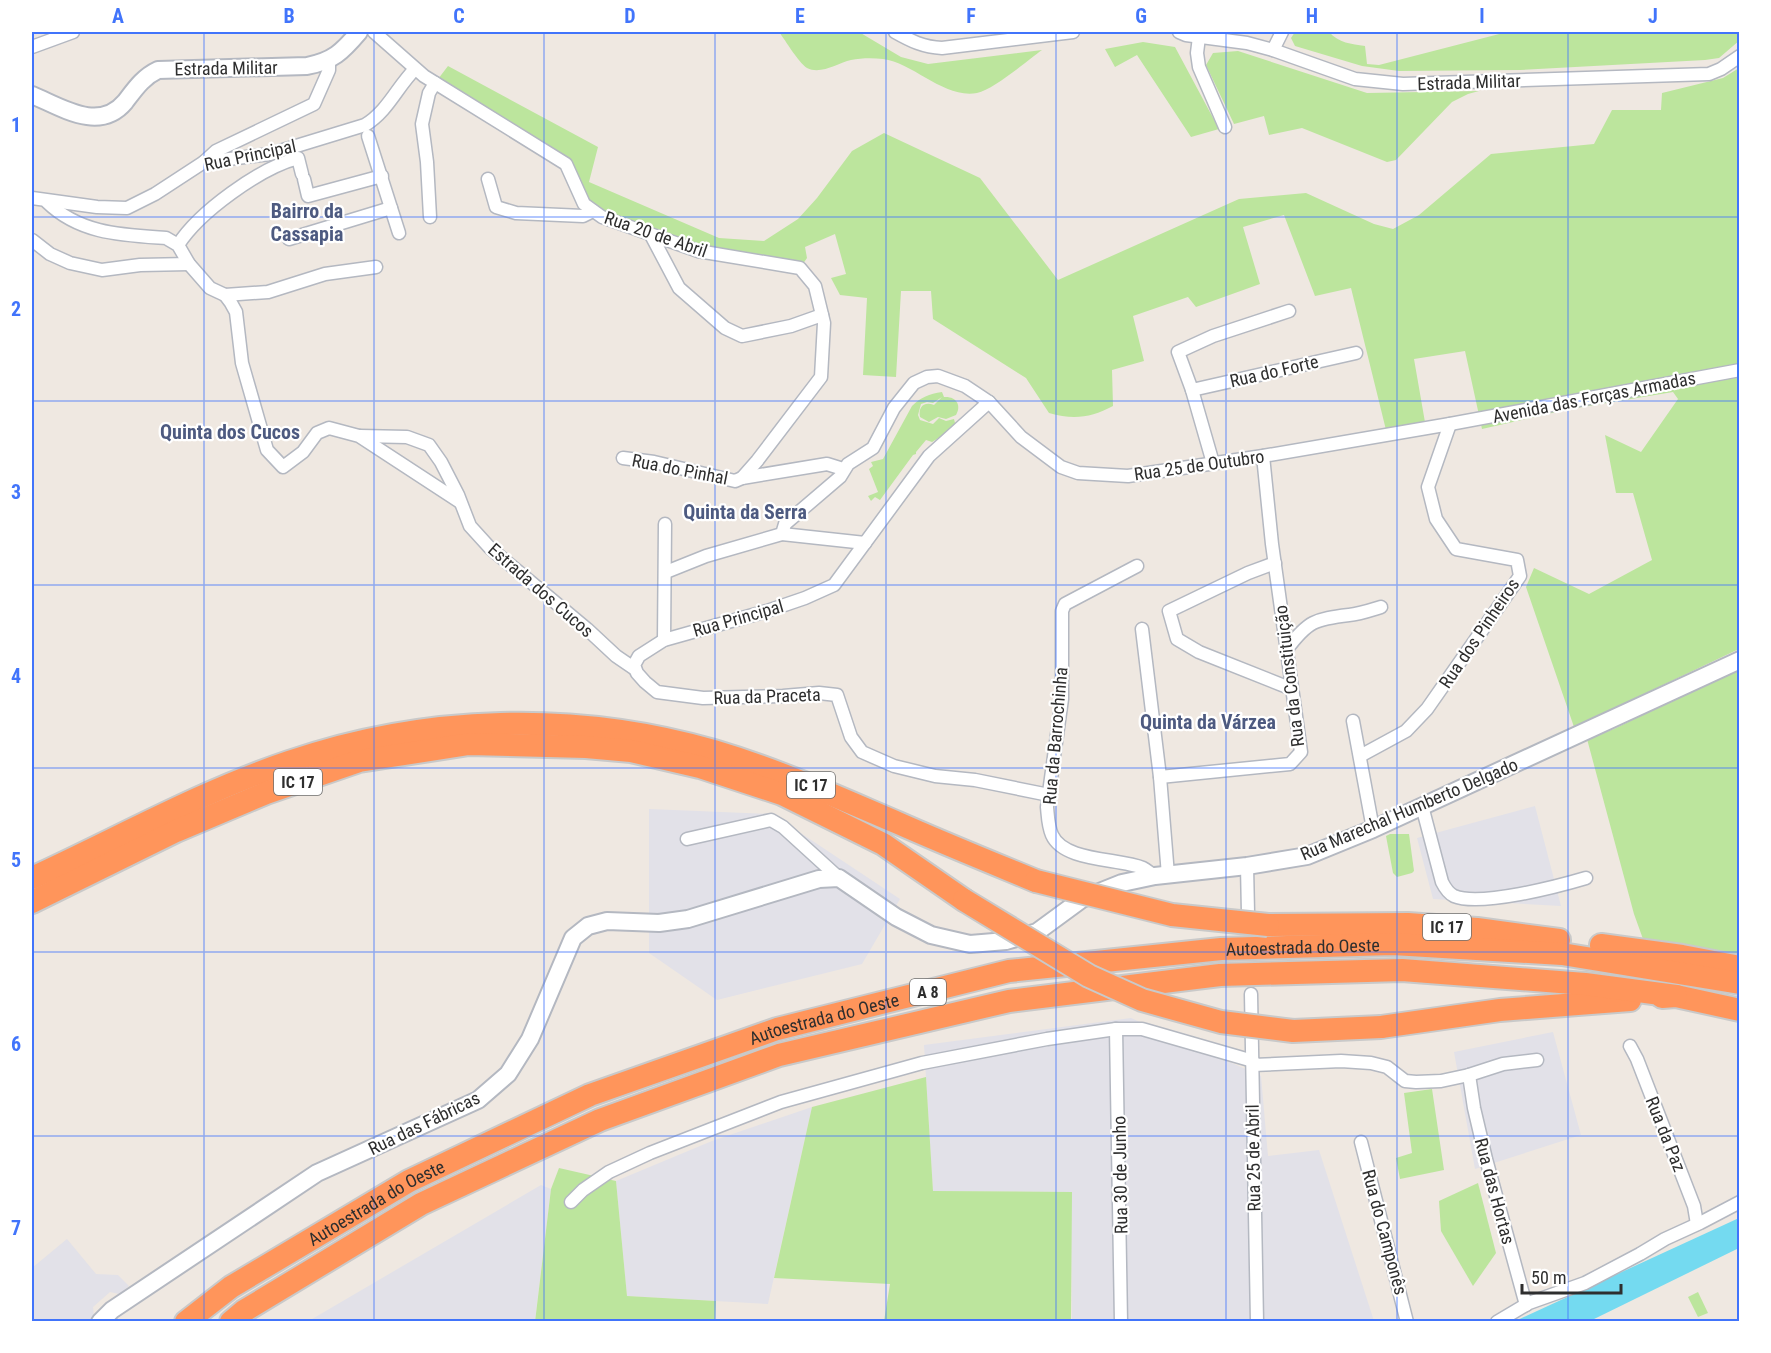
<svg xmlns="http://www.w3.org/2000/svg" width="1771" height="1353" font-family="'Roboto Condensed',sans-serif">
<rect width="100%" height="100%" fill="#efe8e1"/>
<g fill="#e2e1e8">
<path d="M1535,806L1561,906L1433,899L1417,838Z"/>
<path d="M649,809L772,814L900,899L862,964L717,1000L649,953Z"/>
<path d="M1131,1018L1261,1076L1268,1156L1319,1150L1374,1321H1072L1071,1192L933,1191L924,1045Z"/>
<path d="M1553,1032L1581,1135L1475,1169L1454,1052Z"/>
<path d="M812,1107L768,1304L627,1296L616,1181L712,1141Z"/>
<path d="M541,1185L551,1189L535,1321L307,1322Z"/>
<path d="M67,1239L96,1274L118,1275L129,1286L119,1294L110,1292L93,1307L94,1316L87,1321H32V1268Z"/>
</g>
<g fill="#bce59d">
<path d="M779,32H859L901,57L928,64L1042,50C1027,61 994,89 977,93C944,99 914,63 883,59C873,58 861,58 851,60C838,63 821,75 807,68C798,62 786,41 779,32Z"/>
<path d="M1295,32H1329C1339,43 1351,44 1365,46L1367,64L1379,65L1507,32H1739L1740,40L1719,58L1705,60L1520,70L1399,71L1362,66L1295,46L1291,38Z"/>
<path d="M1143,42L1175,47L1219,129L1191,137L1137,55L1115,67L1105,49Z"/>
<path d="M1238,51L1367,93L1479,91L1468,94L1452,102L1396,160L1387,162L1302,128L1269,135L1264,116L1234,124L1206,65L1213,53Z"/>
<path d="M448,66L598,147L589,182L719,238L764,241L798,219L817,198L852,151L884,133L980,178L1058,280L1239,199L1306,193L1374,224L1393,229L1419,215L1491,154L1594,144L1612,110H1661L1662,93L1723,78L1739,68V649L1574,727L1526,587L1534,568L1589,594L1652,560L1633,493H1616L1605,435L1641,452L1678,399L1673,392L1565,410L1482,429L1465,351L1414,359L1426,428L1387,434L1351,288L1315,296L1284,215L1243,227L1260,284L1196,307L1188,297L1133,316L1144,361L1112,370L1113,406C1091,418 1073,420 1049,413L1026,378L933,319L931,291H901L896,377L863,375L867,298L840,295L831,278L846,274L835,234L805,247L807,258L800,268L698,251L584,204L566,164L435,83Z"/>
<path d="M942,392L944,397C956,396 962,405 956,415L946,419L938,417L929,422L920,417C918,407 924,401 934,405L942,397L933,403L927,402L921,404L918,415L920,420L933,424L939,418L946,421L954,419L956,427L932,442L926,440L916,452V454L913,455L880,500L875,497L871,501L868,496L878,492L869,469L873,466L871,462L883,459L912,406C921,397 929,394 942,392Z"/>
<path d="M1739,668V959L1643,939L1634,914L1587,739L1614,729Z"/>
<path d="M1390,834H1409L1414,871L1412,873L1397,877L1393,873L1386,836Z"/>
<path d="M926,1077L933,1191L1072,1192L1071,1321H884L890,1284L774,1278L812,1107Z"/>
<path d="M1432,1089L1444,1170L1400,1179L1396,1158L1412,1153L1404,1093Z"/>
<path d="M559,1168L616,1181L627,1296L716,1301L715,1321L535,1322L551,1189Z"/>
<path d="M1478,1183L1496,1253L1473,1286L1441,1231L1439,1201Z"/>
<path d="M1698,1292L1708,1313L1698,1317L1688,1297Z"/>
</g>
<path fill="#74daf0" d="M1739,1218V1248L1590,1321L1513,1322Z"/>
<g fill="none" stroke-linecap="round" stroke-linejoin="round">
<g stroke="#b4b8c1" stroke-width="15">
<g id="street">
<path d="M374,32L424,76L566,164L584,204L602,217L698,251L800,268L815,286L824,323L821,377L757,461L742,478"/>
<path d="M895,32C911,41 923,47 942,48L1073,32"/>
<path d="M1179,32L1186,35L1247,43L1273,50L1355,79L1403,84L1709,74L1721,69L1740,56"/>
<path d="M1199,37L1197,53L1199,67L1225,127"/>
<path d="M32,47L73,32"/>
<path d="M1273,50L1282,32"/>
<path d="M368,136L399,233"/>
<path d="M204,162L216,151L314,104L329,70V60"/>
<path d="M304,179L308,196L382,176"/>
<path d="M488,179L496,207L516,213L583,216L593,211"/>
<path d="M32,198L97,207L127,208L155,194L204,162L270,154L365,125C388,111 397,87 415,69"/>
<path d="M47,202C80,234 122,235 166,238L178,245L189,264L210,288L225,295L231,303L236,312L242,363L267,450L283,467L303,452L317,433L329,428L359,436L460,502"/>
<path d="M430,217L427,162L422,124L429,93L435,83"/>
<path d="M651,235L679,288L725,328L742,336L791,326L822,315"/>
<path d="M289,239L391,208"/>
<path d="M32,240L50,254L70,263L102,270L140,265L189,264"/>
<path d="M178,245C199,212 260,168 298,158L302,174"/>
<path d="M225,295L268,292L325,274L376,267"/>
<path d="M1192,390L1356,353"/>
<path d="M989,402L929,456L834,585L805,598L767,611L664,640L639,656L634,665L637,673L645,682L657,692L703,698L783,696L819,693L837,695L851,737L862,752L894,766L935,776L975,780L1049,795"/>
<path d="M360,436L407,437L429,445L441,462L458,495L470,526L490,548L587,629L616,656L635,669"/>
<path d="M623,458L654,462L735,481L742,478L827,464L843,469"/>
<path d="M1213,463L1192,390L1178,352L1213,336L1289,311"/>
<path d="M782,534L865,543"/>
<path d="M1275,563L1248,573L1169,611L1177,639L1199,652L1292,689"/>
<path d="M1137,566L1065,604L1062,611V699L1047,807C1048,817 1048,826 1052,835C1064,862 1119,858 1143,868C1147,870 1151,874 1155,876"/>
<path d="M666,572L706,556L782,534L785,524L840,477L848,464L873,448L894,408L914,383L927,377L938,376L965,386L989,402L1021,437L1061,467L1078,473L1128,476L1263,456L1450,424L1740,370"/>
<path d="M1142,629L1160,777L1168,875"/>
<path d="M664,640L665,524"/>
<path d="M1287,649C1308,621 1315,619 1349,615C1360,614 1371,610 1381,607"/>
<path d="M1353,721L1373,829"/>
<path d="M1360,756L1406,731L1427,709L1520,576L1517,560L1456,549L1436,519L1428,487L1450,424"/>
<path d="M1160,777L1290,764L1301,752L1272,544L1263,456"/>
<path d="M1422,806L1442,882C1445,888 1448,893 1454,896C1480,907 1559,886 1586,878"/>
<path d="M687,839L771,820L783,827L839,878"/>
<path d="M1247,866L1248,913"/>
<path d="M1251,994L1257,1322"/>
<path d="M1116,1029L1121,1322"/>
<path d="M1630,1046L1637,1059L1694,1206L1697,1224"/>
<path d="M1253,1065L1341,1061L1371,1063L1387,1067L1405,1081L1416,1082L1441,1081L1469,1075L1503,1064L1537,1060"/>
<path d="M1469,1075L1474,1108L1486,1159L1526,1305"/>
<path d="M1361,1142L1407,1322"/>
<path d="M571,1202L583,1190L609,1172L650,1153L781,1102L922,1063L1047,1039L1116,1029H1142L1253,1061"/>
<path d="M1497,1322L1529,1303L1585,1283L1640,1254L1665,1239L1700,1223L1740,1202"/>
</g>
</g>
<g stroke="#b4b8c1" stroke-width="20">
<g id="secondary">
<path d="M32,95C61,107 99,133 125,102C135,89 143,77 158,70L307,66C333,61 342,52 359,32"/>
<path d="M100,1322L112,1310L317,1173L478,1100L508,1074L530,1039L573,938L588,926L607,921L659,923L688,919L819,879L839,878L896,917L931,935L970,944L1006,941L1037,932L1082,899L1122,883L1155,876L1247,866L1307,856L1373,829L1740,660"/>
</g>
</g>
<g stroke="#c9c9c9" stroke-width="26">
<g id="highway">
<path d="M32,878C117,839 200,792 289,762C425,715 576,711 714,751C778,770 837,797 898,823C943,843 990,862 1036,881"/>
<path d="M32,902L176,831L266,793L359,761L469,744L586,747L631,751L700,767L782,794L883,844L964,900"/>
<path d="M1268,925L1408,924L1477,929L1559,940"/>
<path d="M1601,945L1682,956L1740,967"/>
<path d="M1662,997L1676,996L1740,1010"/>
<path d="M1381,1027L1500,1010L1630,1000"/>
<path id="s1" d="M186,1322L231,1287L409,1181L590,1095L777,1029L1009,971L1221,949L1393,944L1562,954L1740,983"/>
<path d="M231,1322L244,1311L421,1204L600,1120L779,1055L1009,1001L1220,975L1402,970L1585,984L1676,996"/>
</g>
</g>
<use href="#street" stroke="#fff" stroke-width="12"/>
<use href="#secondary" stroke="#fff" stroke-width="16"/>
<use href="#highway" stroke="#ff955b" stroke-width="22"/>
<g stroke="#c9c9c9" stroke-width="26" stroke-linecap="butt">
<g id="highway-bridge">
<path d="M1036,881L1172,915L1268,925"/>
<path d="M964,900L1089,976L1142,1000L1221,1022L1293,1031L1381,1027"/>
</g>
</g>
<use href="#highway-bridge" stroke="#ff955b" stroke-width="22"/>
</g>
<path fill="none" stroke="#4174fb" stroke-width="1.5" stroke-opacity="0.55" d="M204,32V1322M374,32V1322M544,32V1322M715,32V1322M886,32V1322M1056,32V1322M1226,32V1322M1397,32V1322M1568,32V1322M32,217H1740M32,401H1740M32,585H1740M32,768H1740M32,952H1740M32,1136H1740"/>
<g text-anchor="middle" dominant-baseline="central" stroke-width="4.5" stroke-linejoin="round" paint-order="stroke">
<g fill="#fff" stroke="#6d6d6d" stroke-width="1.5">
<rect x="274" y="769" width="48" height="26" rx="4.5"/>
<rect x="787" y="772" width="48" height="26" rx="4.5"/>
<rect x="1423" y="914" width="48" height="26" rx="4.5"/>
<rect x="910" y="979" width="36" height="26" rx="4.5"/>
</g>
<g font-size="16" font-weight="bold" fill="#2e2e2e">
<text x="298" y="782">IC 17</text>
<text x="811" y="785">IC 17</text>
<text x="1447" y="927">IC 17</text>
<text x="928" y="992">A 8</text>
</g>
<g font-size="18" fill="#2e2e2e" stroke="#fff">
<text transform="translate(226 68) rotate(-1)">Estrada Militar</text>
<text transform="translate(1469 82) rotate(-2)">Estrada Militar</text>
<text transform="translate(250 155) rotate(-12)">Rua Principal</text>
<text transform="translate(656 234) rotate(19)">Rua 20 de Abril</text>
<text transform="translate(1274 371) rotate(-13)">Rua do Forte</text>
<text transform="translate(1594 397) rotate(-11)">Avenida das Forças Armadas</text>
<text transform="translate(1199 465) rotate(-8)">Rua 25 de Outubro</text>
<text transform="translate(680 469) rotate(11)">Rua do Pinhal</text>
<text transform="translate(541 590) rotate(41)">Estrada dos Cucos</text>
<text transform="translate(738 618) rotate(-16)">Rua Principal</text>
<text transform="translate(1479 633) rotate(-56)">Rua dos Pinheiros</text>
<text transform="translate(1289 676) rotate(-97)">Rua da Constituição</text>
<text transform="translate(767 696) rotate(-2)">Rua da Praceta</text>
<text transform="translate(1055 736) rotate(-85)">Rua da Barrochinha</text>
<text transform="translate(1409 809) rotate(-23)">Rua Marechal Humberto Delgado</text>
<text stroke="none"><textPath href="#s1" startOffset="1197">Autoestrada do Oeste</textPath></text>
<text stroke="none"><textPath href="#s1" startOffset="711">Autoestrada do Oeste</textPath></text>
<text transform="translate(424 1123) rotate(-26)">Rua das Fábricas</text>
<text transform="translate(1666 1134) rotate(68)">Rua da Paz</text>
<text transform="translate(1253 1158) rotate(-91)">Rua 25 de Abril</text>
<text transform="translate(1120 1175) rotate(-91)">Rua 30 de Junho</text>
<text transform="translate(1495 1191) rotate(75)">Rua das Hortas</text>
<text stroke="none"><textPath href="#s1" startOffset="225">Autoestrada do Oeste</textPath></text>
<text transform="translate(1385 1232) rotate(75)">Rua do Camponês</text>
</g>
<g font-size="20" font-weight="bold" fill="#4d5a80" stroke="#fff">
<text x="307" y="211">Bairro da<tspan x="307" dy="23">Cassapia</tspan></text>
<text x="230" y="432">Quinta dos Cucos</text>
<text x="745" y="512">Quinta da Serra</text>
<text x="1208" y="722">Quinta da Várzea</text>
</g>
</g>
<rect width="1771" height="1353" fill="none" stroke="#ffffff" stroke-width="66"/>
<path d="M1522 1284v9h99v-9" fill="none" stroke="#2e2e2e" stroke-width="3"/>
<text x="1531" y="1284" font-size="18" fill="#2e2e2e" stroke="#ffffff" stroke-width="4.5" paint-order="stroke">50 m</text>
<rect x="33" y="33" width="1705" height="1287" fill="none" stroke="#4174fb" stroke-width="2"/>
<g font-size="20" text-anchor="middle" font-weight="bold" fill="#4174fb">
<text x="118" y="23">A</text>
<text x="289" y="23">B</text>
<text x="459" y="23">C</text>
<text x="630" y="23">D</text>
<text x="800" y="23">E</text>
<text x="971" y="23">F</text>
<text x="1141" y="23">G</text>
<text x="1312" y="23">H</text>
<text x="1482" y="23">I</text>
<text x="1653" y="23">J</text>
<text x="16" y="132">1</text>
<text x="16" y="316">2</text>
<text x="16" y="499">3</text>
<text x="16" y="683">4</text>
<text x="16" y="867">5</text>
<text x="16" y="1051">6</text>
<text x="16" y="1235">7</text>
</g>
</svg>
